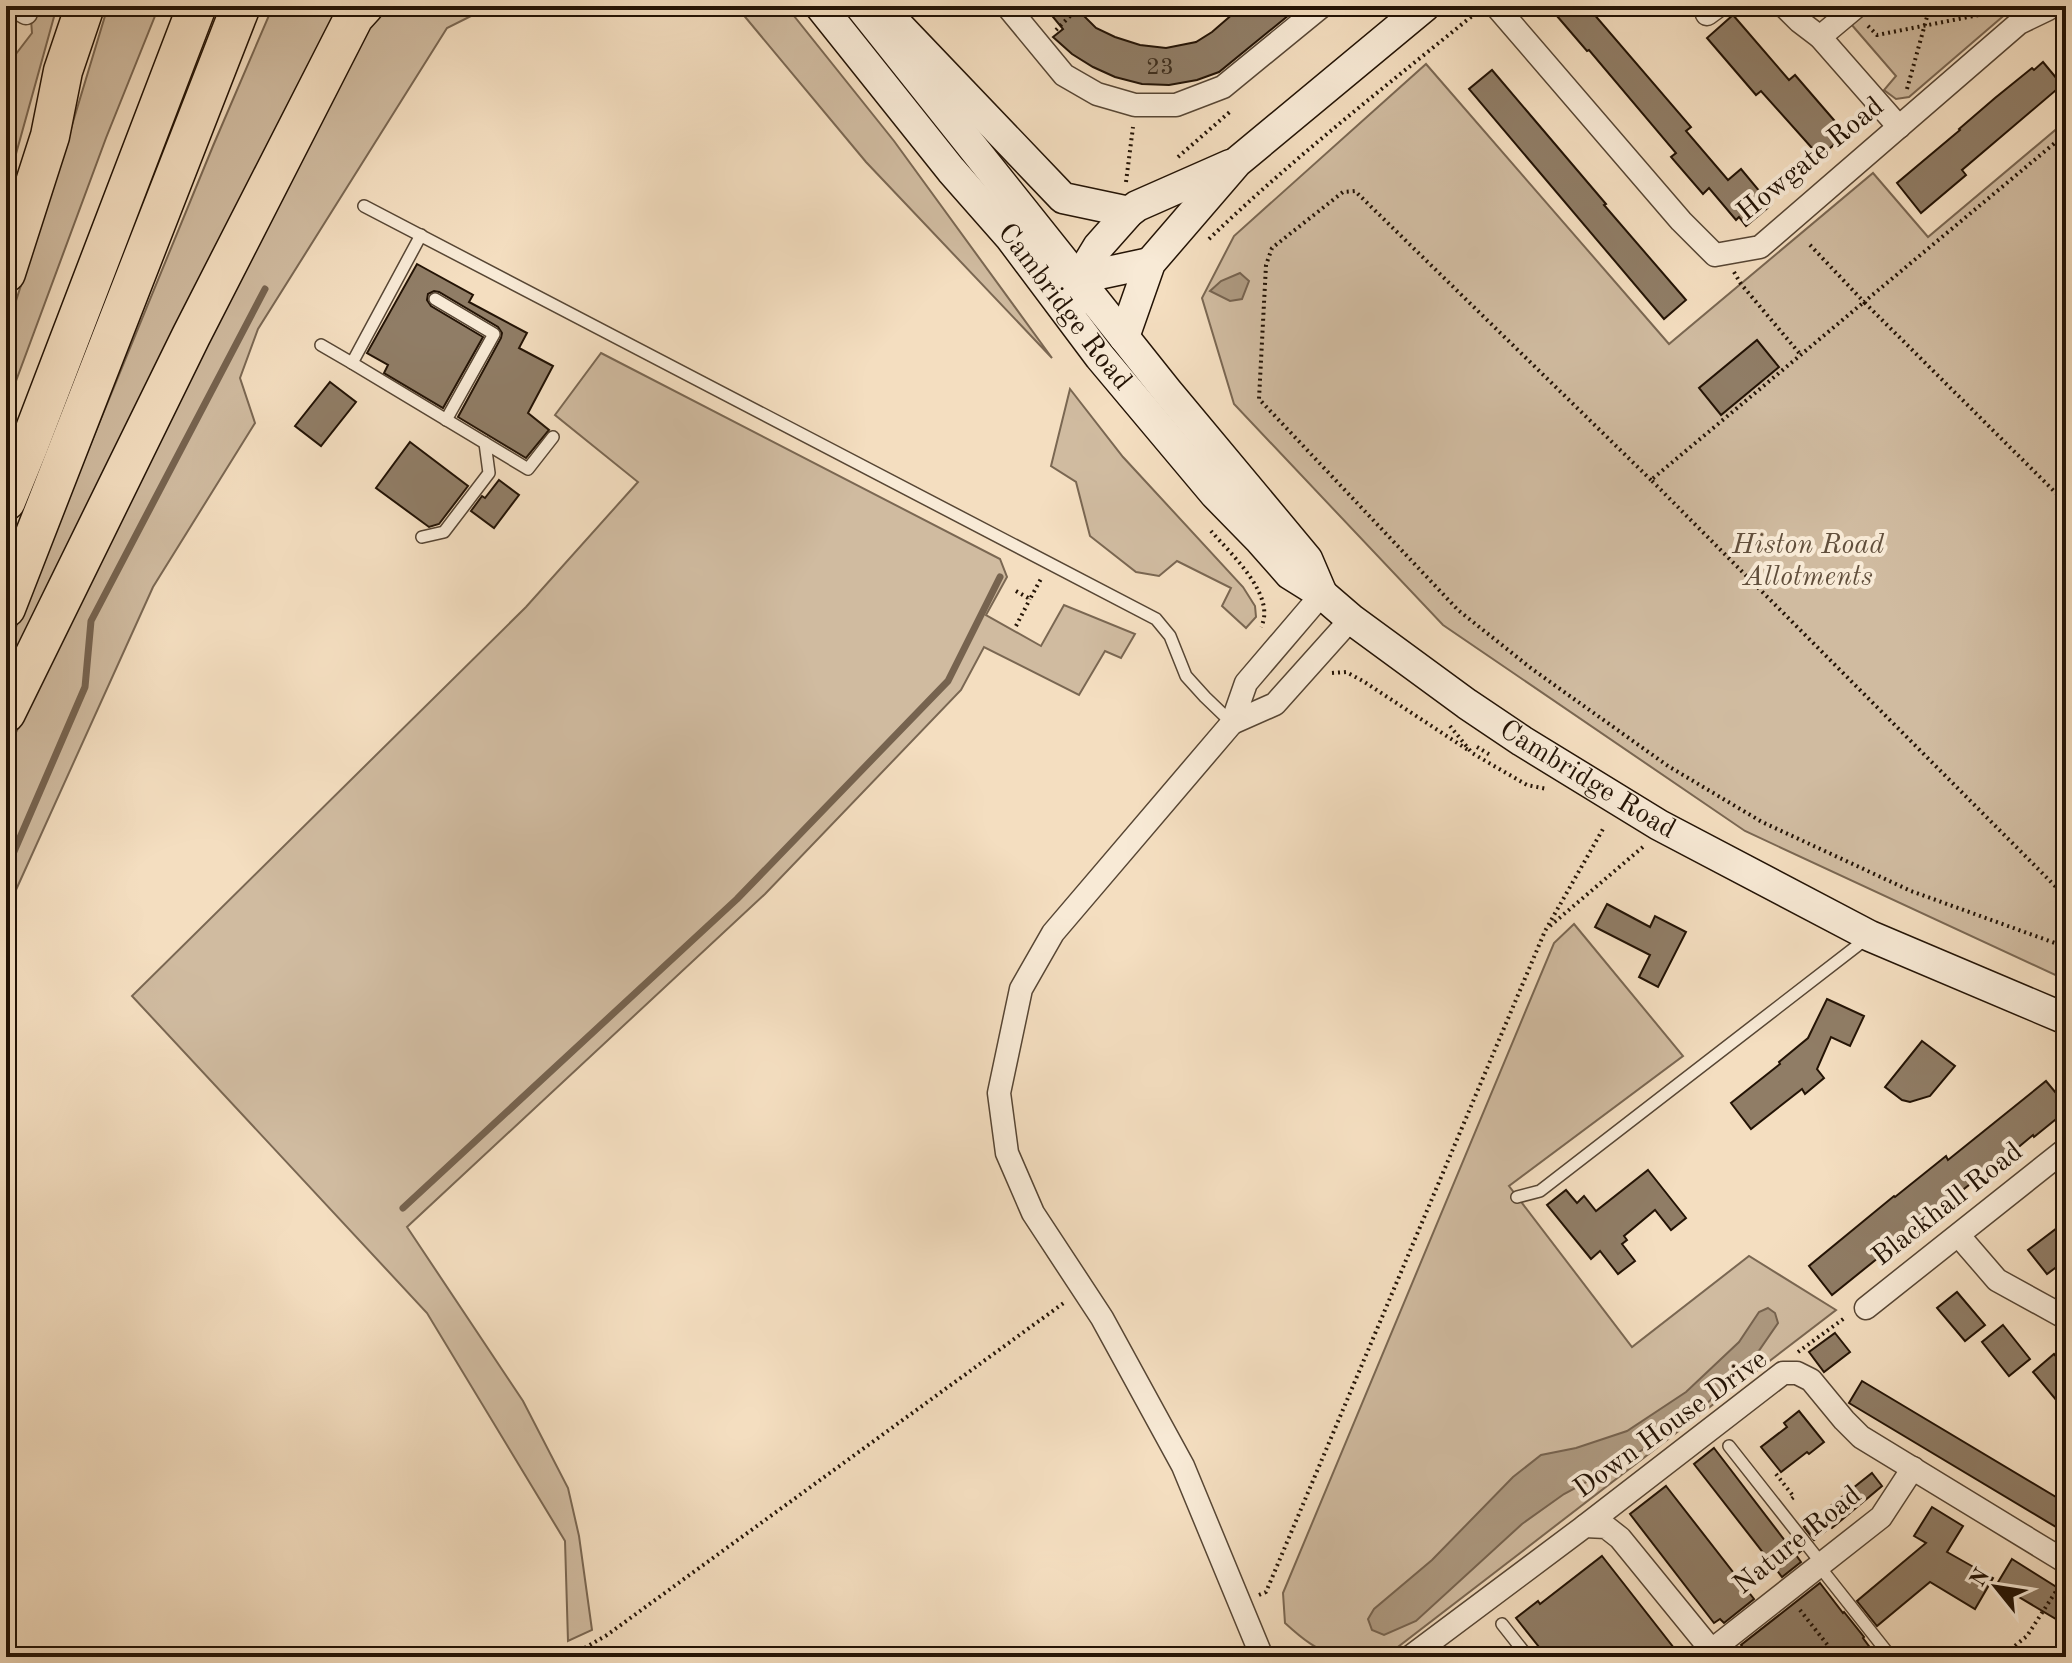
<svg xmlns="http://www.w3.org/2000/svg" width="2072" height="1663" font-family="'Old Standard TT',serif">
<rect width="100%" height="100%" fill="#f4dec0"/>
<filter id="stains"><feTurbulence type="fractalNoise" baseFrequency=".0025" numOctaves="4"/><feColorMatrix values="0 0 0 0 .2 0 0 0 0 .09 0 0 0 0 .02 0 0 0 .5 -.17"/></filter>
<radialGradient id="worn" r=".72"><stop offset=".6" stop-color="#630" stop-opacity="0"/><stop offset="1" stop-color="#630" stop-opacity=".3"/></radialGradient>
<g fill="#d0bba0" stroke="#7a6752" stroke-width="2">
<path d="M30,6H57L6,190V67L32,33Z"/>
<path d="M108,6H159L106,138L6,408V332L66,145Z"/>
<path d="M273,6H341L6,671L17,623L213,146Z"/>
<path d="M389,6H491L447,28L258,329L240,378L255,423L153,587L6,912V754L68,620L364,33Z"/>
<path d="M736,6H786L894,141L1052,358L866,162Z"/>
<path d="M1872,6H2015L1909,97L1896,99L1884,90L1896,76L1851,24Z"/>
<path d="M1426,64L1669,344L1873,173L1928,237L2066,121V980L1745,831L1443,625L1234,404L1202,298L1234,236Z"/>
<path d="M601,353L1000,559L1007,577L986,615L1041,646L1064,605L1135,634L1121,658L1105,651L1079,695L984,647L961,690L765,894L407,1227L523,1401L568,1488L579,1536L592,1630L568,1641L565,1541L427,1313L132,996L526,607L638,482L555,415Z"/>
<path d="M1070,389L1123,457L1243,587L1255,606L1256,617L1246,628L1222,606L1231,588L1177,561L1159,576L1136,572L1090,536L1076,482L1051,466Z"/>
<path d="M1574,924L1683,1056L1509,1186L1632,1347L1749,1256L1836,1310L1390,1653C1340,1663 1322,1657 1285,1623L1283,1593L1554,943Z"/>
</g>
<g fill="#ad9980" stroke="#76634f" stroke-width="2">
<path d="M1240,273L1249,281L1242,299L1230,301L1210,291L1221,281Z"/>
<path d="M1768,1308L1775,1313L1778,1323L1749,1365L1692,1417L1624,1462L1564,1494L1522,1524L1416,1621L1384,1635L1372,1630L1368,1619L1374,1609L1432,1560L1513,1477L1541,1455L1576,1448L1627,1431L1686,1392L1739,1342L1759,1312Z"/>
</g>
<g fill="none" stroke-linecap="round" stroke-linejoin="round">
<g stroke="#76634f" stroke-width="7">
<path d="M6,870L85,687L91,621L265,289"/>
<path d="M403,1208L737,899L948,681L1000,577"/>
</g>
</g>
<g fill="#907d66" stroke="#231305" stroke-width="2">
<path d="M1044,6H1074L1096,28L1115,37L1140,45L1166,48L1196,42L1212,32L1242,6H1300L1219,72L1197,80L1169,85L1142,84L1115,77L1093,67L1072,54L1053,37L1063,29Z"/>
<path d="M1569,6H1587L1691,127L1686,131L1728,180L1741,169L1771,205L1746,226L1739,217L1736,220L1709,188L1703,194L1671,157L1676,153L1589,50L1587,51L1557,16Z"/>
<path d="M1733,15L1789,80L1795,75L1846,134L1820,157L1761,91L1756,95L1707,38Z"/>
<path d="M2043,62L2062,85L1962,170L1966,175L1921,213L1897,183L1960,130L1959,129L1995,98L2032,68L2034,70Z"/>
<path d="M1492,70L1606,204L1604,205L1686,300L1664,319L1469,89Z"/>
<path d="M417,264L473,295L469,302L527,333L519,348L553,366L528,413L549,430L526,458L458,417L501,338L502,333L498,327L439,292L434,291L428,294L427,300L431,306L483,337L443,408L384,373L388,365L367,353Z"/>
<path d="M1757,340L1779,367L1721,415L1699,388Z"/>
<path d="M330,382L356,402L321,446L295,426Z"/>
<path d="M410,442L468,486L439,524L429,527L376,488Z"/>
<path d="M499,480L519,495L494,528L471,511L482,496L485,498Z"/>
<path d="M1607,904L1650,927L1655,916L1686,932L1658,987L1639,977L1650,955L1595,927Z"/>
<path d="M1827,999L1864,1016L1850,1046L1831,1037L1817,1069L1824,1078L1805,1094L1802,1089L1751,1129L1731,1103L1780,1064L1779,1062L1808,1038Z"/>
<path d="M1922,1041L1955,1066L1930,1096L1910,1102L1902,1100L1885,1087Z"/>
<path d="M2046,1081L2066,1105V1111L2034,1137L2033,1135L1985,1175L1983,1174L1950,1200L1832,1295L1809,1266L1894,1196L1895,1197L1946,1156L1948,1160Z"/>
<path d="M1648,1170L1686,1218L1671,1230L1655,1210L1624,1236L1627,1240L1622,1244L1635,1261L1618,1274L1600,1251L1591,1259L1547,1205L1566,1190L1577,1203L1584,1196L1596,1211Z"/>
<path d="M2057,1228L2066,1241V1260L2047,1274L2028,1250Z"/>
<path d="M1957,1292L1985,1325L1965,1341L1937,1308Z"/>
<path d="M2003,1325L2030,1359L2009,1376L1982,1342Z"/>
<path d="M1835,1333L1850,1352L1824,1372L1809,1352Z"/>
<path d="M2054,1354L2066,1368V1412L2033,1372Z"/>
<path d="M1862,1381L2066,1503V1533L1849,1403Z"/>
<path d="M1799,1411L1824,1442L1809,1454L1807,1452L1781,1472L1761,1447L1787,1427L1784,1423Z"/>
<path d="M1714,1448L1786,1542L1790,1538L1801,1551L1796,1555L1801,1562L1782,1577L1694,1464Z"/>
<path d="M1872,1473L1882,1486L1832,1528L1831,1527L1814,1540L1804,1527Z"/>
<path d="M1666,1486L1754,1599L1724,1623L1720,1619L1714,1623L1630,1514Z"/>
<path d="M1932,1507L1963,1526L1947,1552L1993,1578L1975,1609L1930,1582L1877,1626L1857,1601L1926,1543L1914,1536Z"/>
<path d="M1602,1556L1681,1657H1547L1516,1618L1538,1601L1540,1604Z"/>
<path d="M2012,1559L2066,1593V1625L1997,1584Z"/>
<path d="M1820,1583L1843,1613L1844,1612L1864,1637L1863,1638L1877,1657H1751L1741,1645Z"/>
</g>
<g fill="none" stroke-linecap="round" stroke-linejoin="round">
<g stroke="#574634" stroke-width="14">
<g id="lane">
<path d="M364,206L1156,619L1170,636L1186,676L1205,697L1232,723"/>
<path d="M421,235L352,363L528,469L553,437"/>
<path d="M435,299L494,334L446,420"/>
<path d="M321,345L352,363"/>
<path d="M422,537L444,532L489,473L485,443"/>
<path d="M1517,1197L1540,1191L1866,939"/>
<path d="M1729,1446L1822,1564"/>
<path d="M1819,1566L1891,1657"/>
<path d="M1502,1624L1528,1657"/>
</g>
</g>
<g stroke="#574634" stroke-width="25">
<g id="street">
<path d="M14,6L26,13"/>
<path d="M1007,6L1064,75L1097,94L1135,105H1176L1223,87L1322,6"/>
<path d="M1496,6L1681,221L1715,255L1760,247L2019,23L2048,9"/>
<path d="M1784,6L1799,21L1820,37L1899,127"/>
<path d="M1707,14L1718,6"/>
<path d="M1820,37L1857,6"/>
<path d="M1232,723L1275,704L1351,619"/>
<path d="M1959,1236L1997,1280L2066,1318"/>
<path d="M1866,1308L2066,1149"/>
<path d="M1585,1526L1783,1373H1797L1811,1380L1844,1420L1861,1437L2066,1562"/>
<path d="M1262,1657L1183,1466L1102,1318L1033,1213L1007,1153L999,1093L1021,989L1053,933L1232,723L1246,683L1322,594"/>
<path d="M1410,1657L1585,1526L1606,1527L1620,1538L1717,1657"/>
<path d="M1703,1657L1881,1517L1913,1468"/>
</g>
</g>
<g stroke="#231305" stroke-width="33">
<g id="secondary">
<path id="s1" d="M820,6L951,170L1010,237L1100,357L1215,494L1260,540L1290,574L1322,594L1351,619L1467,704L1522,741L1659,825L1870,936L2066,1019"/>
<path d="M860,6L1167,391L1307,559L1322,594"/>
<path d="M891,18L1063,198L1129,212"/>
<path d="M1070,280L1150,263"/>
<path d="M1080,299L1078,280L1098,247L1129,212L1137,206L1230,165"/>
<path d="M1124,337L1150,263L1237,162L1425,6"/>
</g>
</g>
<g stroke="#231305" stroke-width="41">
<g id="highway">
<path d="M6,273L50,136L63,71L85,6"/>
<path d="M6,501L29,445L197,6"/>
<path d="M6,608L241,6"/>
<path d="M6,713L191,336L354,17L364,6"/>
</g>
</g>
<g stroke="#231305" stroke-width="4" stroke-dasharray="2 4" stroke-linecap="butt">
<path d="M1344,13L1352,6"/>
<path d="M1868,26L1877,35L1989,13L1994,14"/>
<path d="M1056,30L1080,6"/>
<path d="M1907,89L1930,6"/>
<path d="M1178,157L1232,110"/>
<path d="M1126,182L1133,127"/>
<path d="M1209,239C1293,158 1386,86 1477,12"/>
<path d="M1810,245L1864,302L2062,137L2066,136"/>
<path d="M1734,272L1741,284L1800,354"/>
<path d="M1651,480L1355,191L1343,192L1272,248L1266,265L1259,399L1458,610L1532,669L1668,766L1762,822L1911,891L2066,947"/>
<path d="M2066,503L1864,302L1651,480L2066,897"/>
<path d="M1211,531C1231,554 1277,596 1261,627"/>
<path d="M1016,591L1030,599L1042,577"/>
<path d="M1016,626L1030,599"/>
<path d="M1332,673L1346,672L1363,681L1468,750"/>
<path d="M1450,726L1472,753L1527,785L1547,789"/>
<path d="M1477,747L1492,756"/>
<path d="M1550,926L1644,846"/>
<path d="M1798,1352L1846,1317"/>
<path d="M1776,1474L1794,1497L1790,1500"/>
<path d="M1259,1595L1266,1592L1545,931L1603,829"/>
<path d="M1800,1610L1837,1657"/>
<path d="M1284,1650L1291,1657"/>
<path d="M569,1657L607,1635L1065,1302"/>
<path d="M2001,1657L2027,1636L2062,1582"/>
</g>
<use href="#lane" stroke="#f8ead6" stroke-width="11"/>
<use href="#street" stroke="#f8ead6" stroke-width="22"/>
<use href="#secondary" stroke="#f8ead6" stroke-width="30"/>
<use href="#highway" stroke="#f4dec0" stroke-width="38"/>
</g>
<g text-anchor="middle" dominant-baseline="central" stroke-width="8" stroke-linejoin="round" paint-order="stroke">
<g font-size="24" fill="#3e2e1d">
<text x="1160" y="68">23</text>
</g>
<g font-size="28" fill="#231305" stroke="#f8ead6">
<text transform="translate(1811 160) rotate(-39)">Howgate Road</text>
<text stroke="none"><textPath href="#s1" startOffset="388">Cambridge Road</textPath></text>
<text stroke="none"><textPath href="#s1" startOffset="1100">Cambridge Road</textPath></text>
<text transform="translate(1948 1205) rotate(-38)">Blackhall Road</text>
<text transform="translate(1671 1425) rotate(-36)">Down House Drive</text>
<text transform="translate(1798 1541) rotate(-39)">Nature Road</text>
</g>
<g font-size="28" font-style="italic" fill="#604e3b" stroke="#f8ead6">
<text x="1808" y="546">Histon Road<tspan x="1808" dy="32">Allotments</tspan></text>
</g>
</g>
<rect width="2072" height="1663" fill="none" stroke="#f4dec0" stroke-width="32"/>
<rect x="8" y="8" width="2056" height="1647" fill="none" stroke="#231305" stroke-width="4"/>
<rect x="16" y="16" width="2040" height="1631" fill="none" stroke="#231305" stroke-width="2"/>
<g transform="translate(1996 1587) rotate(300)" stroke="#f8ead6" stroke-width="6" paint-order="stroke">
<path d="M0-6L14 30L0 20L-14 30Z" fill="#231305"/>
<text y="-12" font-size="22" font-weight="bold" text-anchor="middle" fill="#231305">N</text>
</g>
<rect width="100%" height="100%" filter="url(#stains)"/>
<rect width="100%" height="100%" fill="url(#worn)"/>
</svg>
